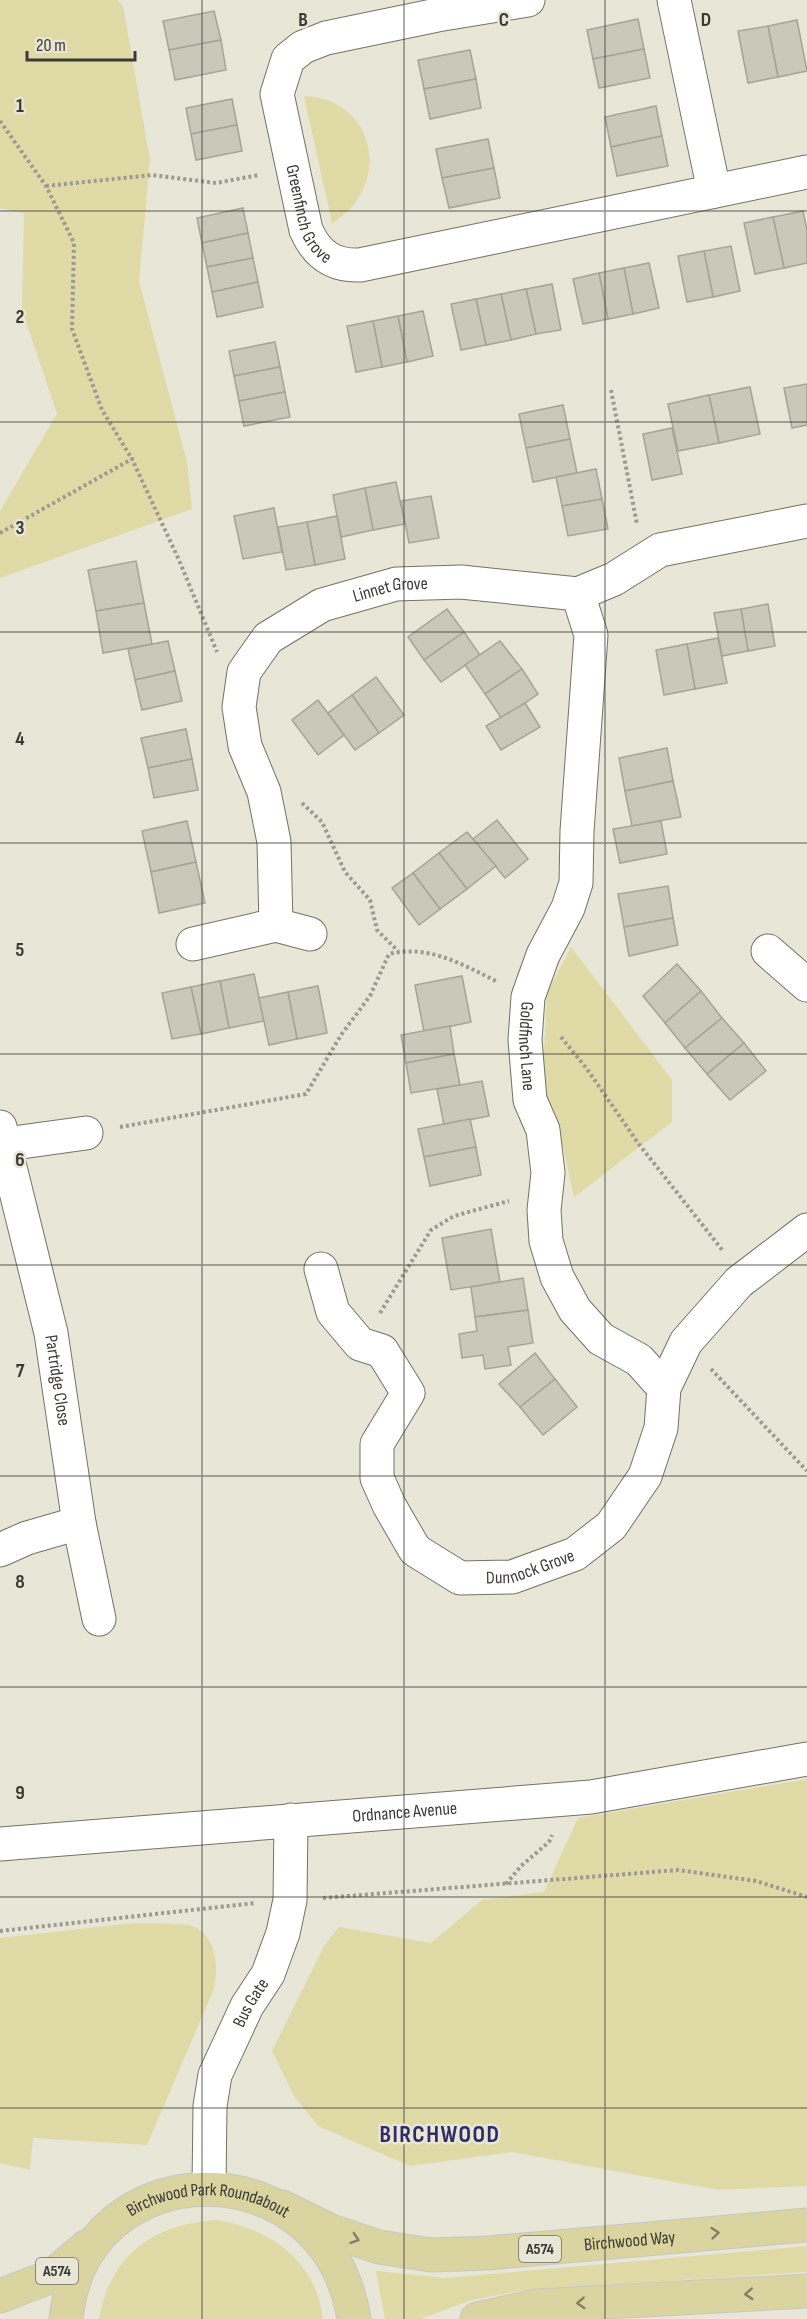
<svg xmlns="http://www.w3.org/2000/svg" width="807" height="2319" font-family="'Sofia Sans Condensed',sans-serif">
<rect width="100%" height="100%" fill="#e8e6d7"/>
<g fill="#e0daa6">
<path d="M0,0H117L123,6L150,160L139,281L187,462L192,509L0,578V511L57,414L22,310L24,213L0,208Z"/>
<path d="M304,96C375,98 394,186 332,223Z"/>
<path d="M571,947L672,1080V1122L574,1197L564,1151L542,1094L547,993Z"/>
<path d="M807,1779V2186L718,2190L512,2152L410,2166L318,2126L294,2096L272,2051L324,1946L339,1927L431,1943L482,1900L544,1892L578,1818Z"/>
<path d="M134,1923C147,1924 185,1922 195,1927C218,1939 219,1971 213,1991L147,2145L33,2138L30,2170L0,2163V1938Z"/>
<path d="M217,2220C271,2229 316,2261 323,2319H99C110,2254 154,2224 217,2220Z"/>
<path d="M807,2246V2272L524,2290L468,2301L421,2319H385L376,2271L445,2278Z"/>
</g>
<g fill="#cac8b9" stroke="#a6a495" stroke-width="1.5">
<path d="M214,11L221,40L169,50L163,21Z"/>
<path d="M638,19L644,49L593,59L587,30Z"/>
<path d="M797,20L807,71L778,77L768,26Z"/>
<path d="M768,26L778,77L748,83L738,31Z"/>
<path d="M221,40L226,70L175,80L169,50Z"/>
<path d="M644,49L650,78L599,88L593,59Z"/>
<path d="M470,50L476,79L424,89L418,60Z"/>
<path d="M476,79L481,108L430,119L424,89Z"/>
<path d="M232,99L237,125L191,134L186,108Z"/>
<path d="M656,106L662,136L611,147L605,117Z"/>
<path d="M237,125L242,151L196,160L191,134Z"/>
<path d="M662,136L668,166L617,176L611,147Z"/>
<path d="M488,139L494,168L442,178L436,149Z"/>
<path d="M494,168L500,198L449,208L442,178Z"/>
<path d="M243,208L248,233L202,243L197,218Z"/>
<path d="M803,211L807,230V263L784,268L773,217Z"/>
<path d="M773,217L784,268L755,274L744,223Z"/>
<path d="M248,233L253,258L207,267L202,243Z"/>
<path d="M731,246L740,291L713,297L704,251Z"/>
<path d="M704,251L713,297L687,302L678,256Z"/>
<path d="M253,258L258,282L212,292L207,267Z"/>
<path d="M649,263L659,308L633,314L624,268Z"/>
<path d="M624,268L633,314L608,319L599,273Z"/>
<path d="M599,273L608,319L583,324L573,279Z"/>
<path d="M258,282L263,307L217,317L212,292Z"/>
<path d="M552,284L561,330L536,334L526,289Z"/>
<path d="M526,289L536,334L511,340L501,294Z"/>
<path d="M501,294L511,340L486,345L476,299Z"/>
<path d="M476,299L486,345L461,350L451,304Z"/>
<path d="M423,311L433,356L407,362L398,316Z"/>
<path d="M398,316L407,362L382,367L373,321Z"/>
<path d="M373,321L382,367L356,372L347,326Z"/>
<path d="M275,342L280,367L234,376L229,351Z"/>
<path d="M280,367L285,392L239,401L234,376Z"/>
<path d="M807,384V425L792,428L784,388Z"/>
<path d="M750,387L760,434L719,443L709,395Z"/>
<path d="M285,392L290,417L244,426L239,401Z"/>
<path d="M709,395L719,443L678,451L668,404Z"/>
<path d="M563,405L570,439L526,448L519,414Z"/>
<path d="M672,428L682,474L652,480L643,434Z"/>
<path d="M570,439L577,473L533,482L526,448Z"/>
<path d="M596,469L602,499L562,506L556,477Z"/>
<path d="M396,482L405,524L373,530L365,488Z"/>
<path d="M365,488L373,530L341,537L333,495Z"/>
<path d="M431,496L439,538L409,543L401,501Z"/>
<path d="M602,499L608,529L568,536L562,506Z"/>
<path d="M274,508L282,552L243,559L234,516Z"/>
<path d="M337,516L345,559L315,565L307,522Z"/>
<path d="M307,522L315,565L286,570L278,527Z"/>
<path d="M136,561L144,603L96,611L88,570Z"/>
<path d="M144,603L152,644L103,653L96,611Z"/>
<path d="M768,604L775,646L748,651L741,609Z"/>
<path d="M447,609L464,632L424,660L408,637Z"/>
<path d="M741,609L748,651L722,656L714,613Z"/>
<path d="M464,632L480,655L441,682L424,660Z"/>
<path d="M718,638L727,683L695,689L687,644Z"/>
<path d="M168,641L175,671L135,680L128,649Z"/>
<path d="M500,641L522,669L485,694L465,665Z"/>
<path d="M687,644L695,689L664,695L656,650Z"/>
<path d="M522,669L538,694L502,719L485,694Z"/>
<path d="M175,671L182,701L142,710L135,680Z"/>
<path d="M376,677L404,715L379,733L352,695Z"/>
<path d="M352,695L379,733L355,750L328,713Z"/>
<path d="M318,700L344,735L318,755L292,720Z"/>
<path d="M525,703L540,727L501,750L486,726Z"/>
<path d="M186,729L192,759L148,768L141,738Z"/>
<path d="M667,748L673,781L625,791L619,758Z"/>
<path d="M192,759L198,790L154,798L148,768Z"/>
<path d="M673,781L681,817L632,826L625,791Z"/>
<path d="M497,820L528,859L505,878L473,839Z"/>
<path d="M187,821L196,862L151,872L142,831Z"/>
<path d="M661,821L667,854L620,863L613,829Z"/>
<path d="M467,832L496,866L467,889L439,853Z"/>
<path d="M439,853L467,889L440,909L413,873Z"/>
<path d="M196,862L205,903L159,913L151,872Z"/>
<path d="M413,873L440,909L419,925L392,888Z"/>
<path d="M668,886L673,918L624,927L618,894Z"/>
<path d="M673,918L678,945L629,956L624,927Z"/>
<path d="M677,964L701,991L665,1023L643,996Z"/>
<path d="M254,974L264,1021L229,1028L220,981Z"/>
<path d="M462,976L471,1022L424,1032L415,985Z"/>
<path d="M220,981L229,1028L201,1034L191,987Z"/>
<path d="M318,986L327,1033L297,1039L288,992Z"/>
<path d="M191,987L201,1034L172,1039L162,993Z"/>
<path d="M701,991L722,1018L685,1048L665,1023Z"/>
<path d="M288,992L297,1039L269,1045L259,998Z"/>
<path d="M722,1018L744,1043L707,1074L685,1048Z"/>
<path d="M450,1026L454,1054L406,1063L401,1035Z"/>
<path d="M744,1043L766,1071L730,1100L707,1074Z"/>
<path d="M454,1054L460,1085L411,1093L406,1063Z"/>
<path d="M482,1081L489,1116L444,1125L437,1089Z"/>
<path d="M470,1119L476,1147L424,1157L418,1129Z"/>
<path d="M476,1147L481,1175L430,1186L424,1157Z"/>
<path d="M491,1229L500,1282L451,1290L442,1238Z"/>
<path d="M523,1278L528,1310L475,1317L471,1287Z"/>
<path d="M528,1310L533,1343L508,1347L511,1365L485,1369L483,1355L462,1358L459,1334L477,1331L475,1317Z"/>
<path d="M535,1353L555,1379L520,1407L499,1384Z"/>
<path d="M555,1379L577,1407L543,1435L520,1407Z"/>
</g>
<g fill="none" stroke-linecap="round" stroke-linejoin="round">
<g stroke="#737264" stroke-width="35">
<g id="minor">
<path id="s1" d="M528,0L437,15L326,38L303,47L288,59L277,94L306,230C317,255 333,266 360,265L807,172"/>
<path d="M674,0L714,191"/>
<path id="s2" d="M578,594L591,635L577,831L576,883L568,908L543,955L528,997L525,1040L530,1100L543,1130L548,1173L544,1210L546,1241L557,1277L575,1310L601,1339L639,1360L664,1388"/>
<path id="s3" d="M276,925L274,842L264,792L245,746L239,707L244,672L268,638L322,605L396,584L461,582L578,594L614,579L660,550L807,521"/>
<path d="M193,944L276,925L310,934"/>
<path d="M768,951L807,985"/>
<path id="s4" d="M0,1127L51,1333L79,1523L99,1619"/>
<path d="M0,1145L86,1133"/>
<path id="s5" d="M321,1269L333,1312L360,1344L382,1351L408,1393L377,1444V1478L389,1505L415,1550L460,1578L512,1577L575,1554L611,1526L645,1476L661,1428L664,1388L686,1342L739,1282L807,1230"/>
<path d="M0,1550L27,1538L79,1523"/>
<path id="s6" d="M0,1844L591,1797L807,1759"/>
<path id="s7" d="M209,2188L210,2106L215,2075L247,2006L268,1974L283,1933L290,1900L291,1820"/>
</g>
</g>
<g stroke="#c8c8c6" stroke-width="35">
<g id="major">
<path id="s8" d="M282,2207L331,2231L379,2247L431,2255L488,2253L807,2225"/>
<path d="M0,2296L52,2276L86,2247"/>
<path id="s9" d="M66,2319C82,2148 326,2144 354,2319"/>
<path d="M477,2319L536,2306L807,2291"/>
</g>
</g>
<g stroke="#9d9b90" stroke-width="4" stroke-dasharray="3 3" stroke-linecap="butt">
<path d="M0,121L46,186L74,243L72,329L102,410L132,459"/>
<path d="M46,186L152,175L216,183L259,175"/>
<path d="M611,390L637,524"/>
<path d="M0,533L132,459L179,560L217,652"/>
<path d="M302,803L322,822L345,872L370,900L377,930L398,951"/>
<path d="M561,1037L587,1069L638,1143L723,1251"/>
<path d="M120,1127L306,1094L341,1035L370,996L389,954C429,944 463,965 498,982"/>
<path d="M380,1313L431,1230L454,1216L509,1201"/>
<path d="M711,1369L807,1471"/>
<path d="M506,1884L521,1866L549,1842L552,1835"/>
<path d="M323,1898L678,1870L756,1881L807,1897"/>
<path d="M0,1931L256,1903"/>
</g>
<use href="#minor" stroke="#fff" stroke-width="33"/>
<use href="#major" stroke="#dad4a1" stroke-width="33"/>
</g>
<defs><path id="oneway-chevron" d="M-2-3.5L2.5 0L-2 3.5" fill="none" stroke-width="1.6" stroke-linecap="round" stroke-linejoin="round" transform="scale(1.5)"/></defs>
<g stroke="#837f65">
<use href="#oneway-chevron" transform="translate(715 2233) rotate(-5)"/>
<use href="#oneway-chevron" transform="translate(355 2239) rotate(19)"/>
<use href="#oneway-chevron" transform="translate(749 2294) rotate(177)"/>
<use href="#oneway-chevron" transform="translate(581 2303) rotate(177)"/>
</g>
<path fill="none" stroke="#3b3a34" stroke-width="1.5" stroke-opacity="0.55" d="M202,0V2319M404,0V2319M605,0V2319M0,211H807M0,422H807M0,632H807M0,843H807M0,1054H807M0,1265H807M0,1476H807M0,1687H807M0,1897H807M0,2108H807"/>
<g text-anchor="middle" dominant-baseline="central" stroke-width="5" stroke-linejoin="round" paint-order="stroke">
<g fill="#e8e6d7" stroke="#6f6e65" stroke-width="1.5">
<rect x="519" y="2236" width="42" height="26" rx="4.5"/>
<rect x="36" y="2258" width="42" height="26" rx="4.5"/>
</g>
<g font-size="16" font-weight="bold" fill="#3b3a34">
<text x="540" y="2249">A574</text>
<text x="57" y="2271">A574</text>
</g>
<g font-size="18" fill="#3b3a34" stroke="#e8e6d7">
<text stroke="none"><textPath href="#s1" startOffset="411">Greenfinch Grove</textPath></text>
<text stroke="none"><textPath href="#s3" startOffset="434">Linnet Grove</textPath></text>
<text stroke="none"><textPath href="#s2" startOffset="465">Goldfinch Lane</textPath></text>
<text stroke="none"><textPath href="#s4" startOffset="260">Partridge Close</textPath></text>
<text stroke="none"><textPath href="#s5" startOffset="459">Dunnock Grove</textPath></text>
<text stroke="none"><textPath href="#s6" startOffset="406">Ordnance Avenue</textPath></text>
<text stroke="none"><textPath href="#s7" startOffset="194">Bus Gate</textPath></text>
<text stroke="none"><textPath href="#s9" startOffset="213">Birchwood Park Roundabout</textPath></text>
<text stroke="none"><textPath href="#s8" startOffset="357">Birchwood Way</textPath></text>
</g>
<g font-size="24" font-weight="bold" letter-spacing="1.5" fill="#2f2b66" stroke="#e8e6d7">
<text x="440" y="2134">BIRCHWOOD</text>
</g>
</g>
<g font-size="20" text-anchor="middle" font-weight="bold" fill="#3b3a34" stroke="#e8e6d7" stroke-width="5" stroke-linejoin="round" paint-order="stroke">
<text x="303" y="26">B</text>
<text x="504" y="26">C</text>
<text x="706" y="26">D</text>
<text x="20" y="112">1</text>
<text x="20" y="323">2</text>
<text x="20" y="534">3</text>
<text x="20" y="745">4</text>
<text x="20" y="956">5</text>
<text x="20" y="1166">6</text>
<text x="20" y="1377">7</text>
<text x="20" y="1588">8</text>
<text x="20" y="1799">9</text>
</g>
<path d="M27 51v9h108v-9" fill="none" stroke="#3b3a34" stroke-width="3"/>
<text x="36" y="51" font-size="18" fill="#3b3a34" stroke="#e8e6d7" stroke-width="4.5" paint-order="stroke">20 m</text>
</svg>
